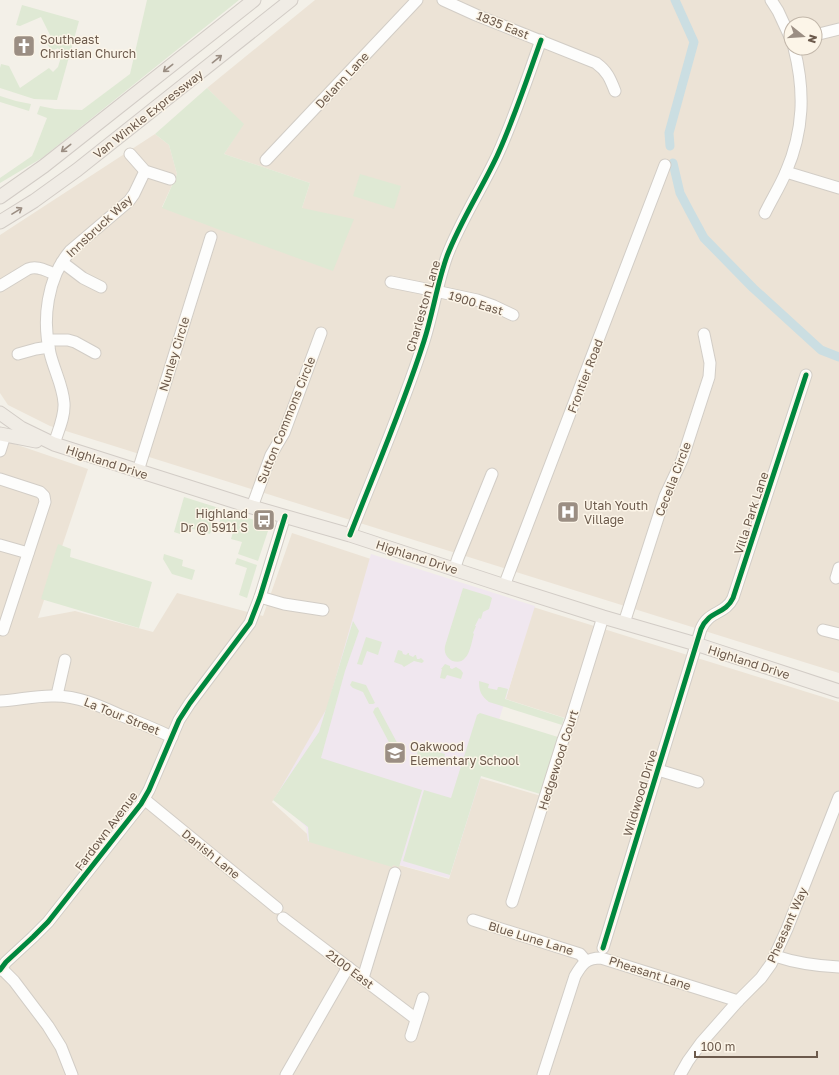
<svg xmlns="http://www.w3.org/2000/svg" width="839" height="1075" font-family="'Golos Text',sans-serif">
<rect width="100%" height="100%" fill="#f3f0e8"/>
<g fill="#ece3d6" fill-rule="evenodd">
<path d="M315,0H839V673L50,426L8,405L0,393V235L155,134L169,145L177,174L162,207L302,208L310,183L224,154L243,124L207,88ZM791,24H815V48H791Z"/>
<path d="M0,439L88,469L38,618L75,611L153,632L177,593L263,616L292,533L380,562L319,732L272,802L316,842L449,879L480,778L541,796L565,718L506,699L533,607L839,702V1075H0Z"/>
</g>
<path fill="#f0e7ef" d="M371,554L535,606L449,878L308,841L306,827L275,798L327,708Z"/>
<g fill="#dfe9d4">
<path d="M147,0H239L42,158L0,183V178L32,156L35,149L47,118L37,114L40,106L55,109L82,110L130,74Z"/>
<path d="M22,5L79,21L57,100L34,99L0,88V68L1,64L9,66L20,88L49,68L53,72L58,67L62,54L58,48L52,51L47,44L52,39L41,17L20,26L16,25Z"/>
<path d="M207,88L244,124L224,154L310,183L302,208L354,219L333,271L220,230L162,208L177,174L169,145L155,134Z"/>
<path d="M0,96L16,101L31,104L29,111L0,102Z"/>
<path d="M360,174L401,186L394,209L353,196Z"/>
<path d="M184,497L219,508L210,534L183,526L180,534L174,532Z"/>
<path d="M223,510L270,525L258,561L238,554L242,542L231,539L233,532L218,527Z"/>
<path d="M58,544L71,549L70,557L152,582L139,628L41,599Z"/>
<path d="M164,554L183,560L182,566L195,570L192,580L172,574L163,559Z"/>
<path d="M237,558L257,565L247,598L239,595L247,568L235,564Z"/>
<path d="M463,588L489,596L492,598L489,609L483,612L481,619L479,618L475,626H476L473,633L474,634C472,640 470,654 465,658C458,667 442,659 445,646Z"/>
<path d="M353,621L359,631L345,671L321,758L422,790L399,867L393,865L392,867L309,842L308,827L273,800L319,732Z"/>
<path d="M366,637L382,642L378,655L367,651L362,665L357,664Z"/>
<path d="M398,650L402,651L403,654L406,655L408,653H409V655L413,657L415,655H416L417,659H419L421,658L424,661L422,663L414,661L404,667L402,665L394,662Z"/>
<path d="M445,664L450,666V668L452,669L456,667L461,670L463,673L461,679L447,675L445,679L440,678L442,669H441Z"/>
<path d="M352,681L366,685L375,703L373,704H369L363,692L353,688L350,685Z"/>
<path d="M479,681L489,684L488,688L497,690L498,687H500L508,689L505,699L564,718L562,725L489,702C481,696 479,691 479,681Z"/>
<path d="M378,707L401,750L398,751L392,748L373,712L375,708Z"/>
<path d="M480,713L558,737L540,794L481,776L450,875L403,861L424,790L451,798L477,715Z"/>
<path d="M419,746L445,754L443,763L440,764L419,757L417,754Z"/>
</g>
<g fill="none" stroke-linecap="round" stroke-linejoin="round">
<g stroke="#cbdee2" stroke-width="9">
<path d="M670,146L669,133L694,42L675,0"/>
<path d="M673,163L680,193L690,212L704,238L753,288L821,350L839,357"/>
</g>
<g stroke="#d2cdc6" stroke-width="13">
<g id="minor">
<path d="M443,0L476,15L596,63C607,71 610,78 615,91"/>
<path d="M771,0L778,11L791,39"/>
<path d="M815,35L839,29"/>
<path d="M130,154L145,171L170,179"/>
<path d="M266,160L417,0"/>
<path d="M786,172L839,188"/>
<path d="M765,213C772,199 780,186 786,172C804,130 805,91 794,48"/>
<path d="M62,262L83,278L101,287"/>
<path d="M391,282L426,289L477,300L494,306L513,315"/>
<path d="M0,286L28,269C37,265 46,271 55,274"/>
<path d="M48,340H68L75,342L95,353"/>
<path d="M18,354L36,349L49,347"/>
<path d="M54,444C58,431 65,417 64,403C63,386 54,370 50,353C42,320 47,278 70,251L129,201L134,194L145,171"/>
<path d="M0,451L5,435"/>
<path d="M138,471L211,237"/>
<path d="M0,479L40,492L44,496L45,502L3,630"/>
<path d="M252,507L271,455L284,433L321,333"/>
<path d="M350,535C375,471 403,407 424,341C433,313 437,284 447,256C460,222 481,190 497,156C514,119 527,79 541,40"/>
<path d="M0,545L28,553"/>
<path d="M454,570L458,558L492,474"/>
<path d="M836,578L839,568"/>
<path d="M504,586L665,165"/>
<path d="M260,597L284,604L323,610"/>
<path d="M624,623L665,496L682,460L709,377L710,363L704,334"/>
<path d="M823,630L839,634"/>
<path d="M57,695L65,660"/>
<path d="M0,701C19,700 37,695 55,696C78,696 100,706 120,715C138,722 155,729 172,737"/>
<path d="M658,770L698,782"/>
<path d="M144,799L277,908"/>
<path d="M512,902L563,740L571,720L603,617"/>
<path d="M283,918L416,1019"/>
<path d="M473,920L580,954L586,961"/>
<path d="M603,948L701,629C709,610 725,615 733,598L806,375"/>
<path d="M775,956C796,963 817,966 839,967"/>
<path d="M1,968L14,981L48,1026L61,1047L72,1075"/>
<path d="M0,970L6,962L33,937L48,922L141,804L149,790L179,720L190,703L250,623L260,597L285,516"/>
<path d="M363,978L395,873"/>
<path d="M411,1036L423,998"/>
<path d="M286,1075L348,967"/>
<path d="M543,1075L575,976C582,964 586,958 601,958L738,1001"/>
<path d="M680,1075L688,1061L701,1043L738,1001L761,978L771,964L787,929L839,797"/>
</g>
</g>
<g stroke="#d2ccc6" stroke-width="15">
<g id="major">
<path d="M0,197L44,166L254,0"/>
<path d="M0,222L34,201L77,170L291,0"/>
<path d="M0,413L21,428L54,444L252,507L350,535L502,585L603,617L696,644L839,691"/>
<path d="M0,434L36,441"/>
</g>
</g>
<use href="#minor" stroke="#fdfdfc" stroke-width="11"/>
<use href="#major" stroke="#f0ece5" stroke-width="13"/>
<g stroke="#fcf5e8" stroke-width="8">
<g id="cycleway">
<path d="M350,535C375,471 403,407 424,341C433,313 437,284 447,256C460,222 481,190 497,156C514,119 527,79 541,40"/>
<path d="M603,948L701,629C709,610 725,615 733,598L806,375"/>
<path d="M0,970L6,962L33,937L48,922L141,804L149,790L179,720L190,703L250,623L260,597L285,516"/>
</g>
</g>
<use href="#cycleway" stroke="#00873e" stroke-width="5"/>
</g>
<defs><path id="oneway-shaft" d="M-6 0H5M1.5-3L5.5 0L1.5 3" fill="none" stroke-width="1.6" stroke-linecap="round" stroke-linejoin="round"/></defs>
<g stroke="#9a8d82">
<use href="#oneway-shaft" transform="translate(217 59) rotate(-39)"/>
<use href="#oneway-shaft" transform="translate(168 68) rotate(142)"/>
<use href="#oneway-shaft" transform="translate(66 148) rotate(142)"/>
<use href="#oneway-shaft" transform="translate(17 211) rotate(-32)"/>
</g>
<defs>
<g id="church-square" transform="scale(1.15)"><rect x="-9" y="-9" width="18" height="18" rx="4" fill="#9b8e83" stroke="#fcf5e8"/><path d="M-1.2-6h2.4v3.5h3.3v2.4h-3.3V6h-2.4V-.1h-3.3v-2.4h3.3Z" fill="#fff"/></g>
<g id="hospital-square" transform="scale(1.15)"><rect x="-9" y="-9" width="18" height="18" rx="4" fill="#9b8e83" stroke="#fcf5e8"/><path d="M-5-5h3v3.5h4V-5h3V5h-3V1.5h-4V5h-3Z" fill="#fff"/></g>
<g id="bus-square" transform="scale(1.15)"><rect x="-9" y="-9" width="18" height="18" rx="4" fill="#9b8e83" stroke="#fcf5e8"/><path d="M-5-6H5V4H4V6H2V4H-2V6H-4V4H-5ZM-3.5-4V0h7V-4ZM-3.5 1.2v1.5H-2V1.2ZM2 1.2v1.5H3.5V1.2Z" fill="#fff"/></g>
<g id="school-square" transform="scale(1.15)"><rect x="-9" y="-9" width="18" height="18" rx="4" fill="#9b8e83" stroke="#fcf5e8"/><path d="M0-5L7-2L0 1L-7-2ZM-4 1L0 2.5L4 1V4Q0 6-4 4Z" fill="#fff"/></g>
</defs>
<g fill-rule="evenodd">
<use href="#church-square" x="24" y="46"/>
<use href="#hospital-square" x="568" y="512"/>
<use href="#bus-square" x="264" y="520"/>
<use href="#school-square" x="395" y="753"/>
</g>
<g text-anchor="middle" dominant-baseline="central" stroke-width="3" stroke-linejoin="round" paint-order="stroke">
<g font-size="12" fill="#6c5a4c" stroke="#fcf5e8">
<text transform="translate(503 25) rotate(22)">1835 East</text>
<text transform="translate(342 80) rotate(-47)">Delann Lane</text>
<text transform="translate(148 114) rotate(-38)">Van Winkle Expressway</text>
<text transform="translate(99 226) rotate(-43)">Innsbruck Way</text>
<text transform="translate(476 303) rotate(17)">1900 East</text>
<text transform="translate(423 306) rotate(-74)">Charleston Lane</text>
<text transform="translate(174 354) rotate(-73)">Nunley Circle</text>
<text transform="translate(585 376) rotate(-69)">Frontier Road</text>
<text transform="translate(286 420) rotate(-68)">Sutton Commons Circle</text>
<text transform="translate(107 462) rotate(18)">Highland Drive</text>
<text transform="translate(673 479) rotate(-69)">Cecelia Circle</text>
<text transform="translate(751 513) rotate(-72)">Villa Park Lane</text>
<text transform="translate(417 557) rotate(18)">Highland Drive</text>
<text transform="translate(749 662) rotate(18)">Highland Drive</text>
<text transform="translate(122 716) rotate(22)">La Tour Street</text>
<text transform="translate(558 760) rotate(-72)">Hedgewood Court</text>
<text transform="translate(640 793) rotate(-73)">Wildwood Drive</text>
<text transform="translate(106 831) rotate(-53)">Fardown Avenue</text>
<text transform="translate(211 854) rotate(39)">Danish Lane</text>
<text transform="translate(787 925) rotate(-66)">Pheasant Way</text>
<text transform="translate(531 938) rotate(17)">Blue Lune Lane</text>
<text transform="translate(350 969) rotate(37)">2100 East</text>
<text transform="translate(650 973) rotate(18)">Pheasant Lane</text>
</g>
<g font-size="12" fill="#6c5a4c" stroke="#fcf5e8" text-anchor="start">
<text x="40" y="39">Southeast<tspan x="40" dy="14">Christian Church</tspan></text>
<text x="584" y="505">Utah Youth<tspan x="584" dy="14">Village</tspan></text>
<text x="248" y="513" text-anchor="end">Highland<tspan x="248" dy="14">Dr @ 5911 S</tspan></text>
<text x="410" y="746">Oakwood<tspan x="410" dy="14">Elementary School</tspan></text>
</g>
</g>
<g transform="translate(803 36) rotate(107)"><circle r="19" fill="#fcf5e8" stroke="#c2b7aa"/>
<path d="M0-3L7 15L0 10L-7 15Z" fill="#9b8e83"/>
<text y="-6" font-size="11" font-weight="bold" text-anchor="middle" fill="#6c5a4c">N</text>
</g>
<path d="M695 1051v6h122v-6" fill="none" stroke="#6c5a4c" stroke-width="2"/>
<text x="701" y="1051" font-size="12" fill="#6c5a4c" stroke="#fcf5e8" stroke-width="3" paint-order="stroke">100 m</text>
</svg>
